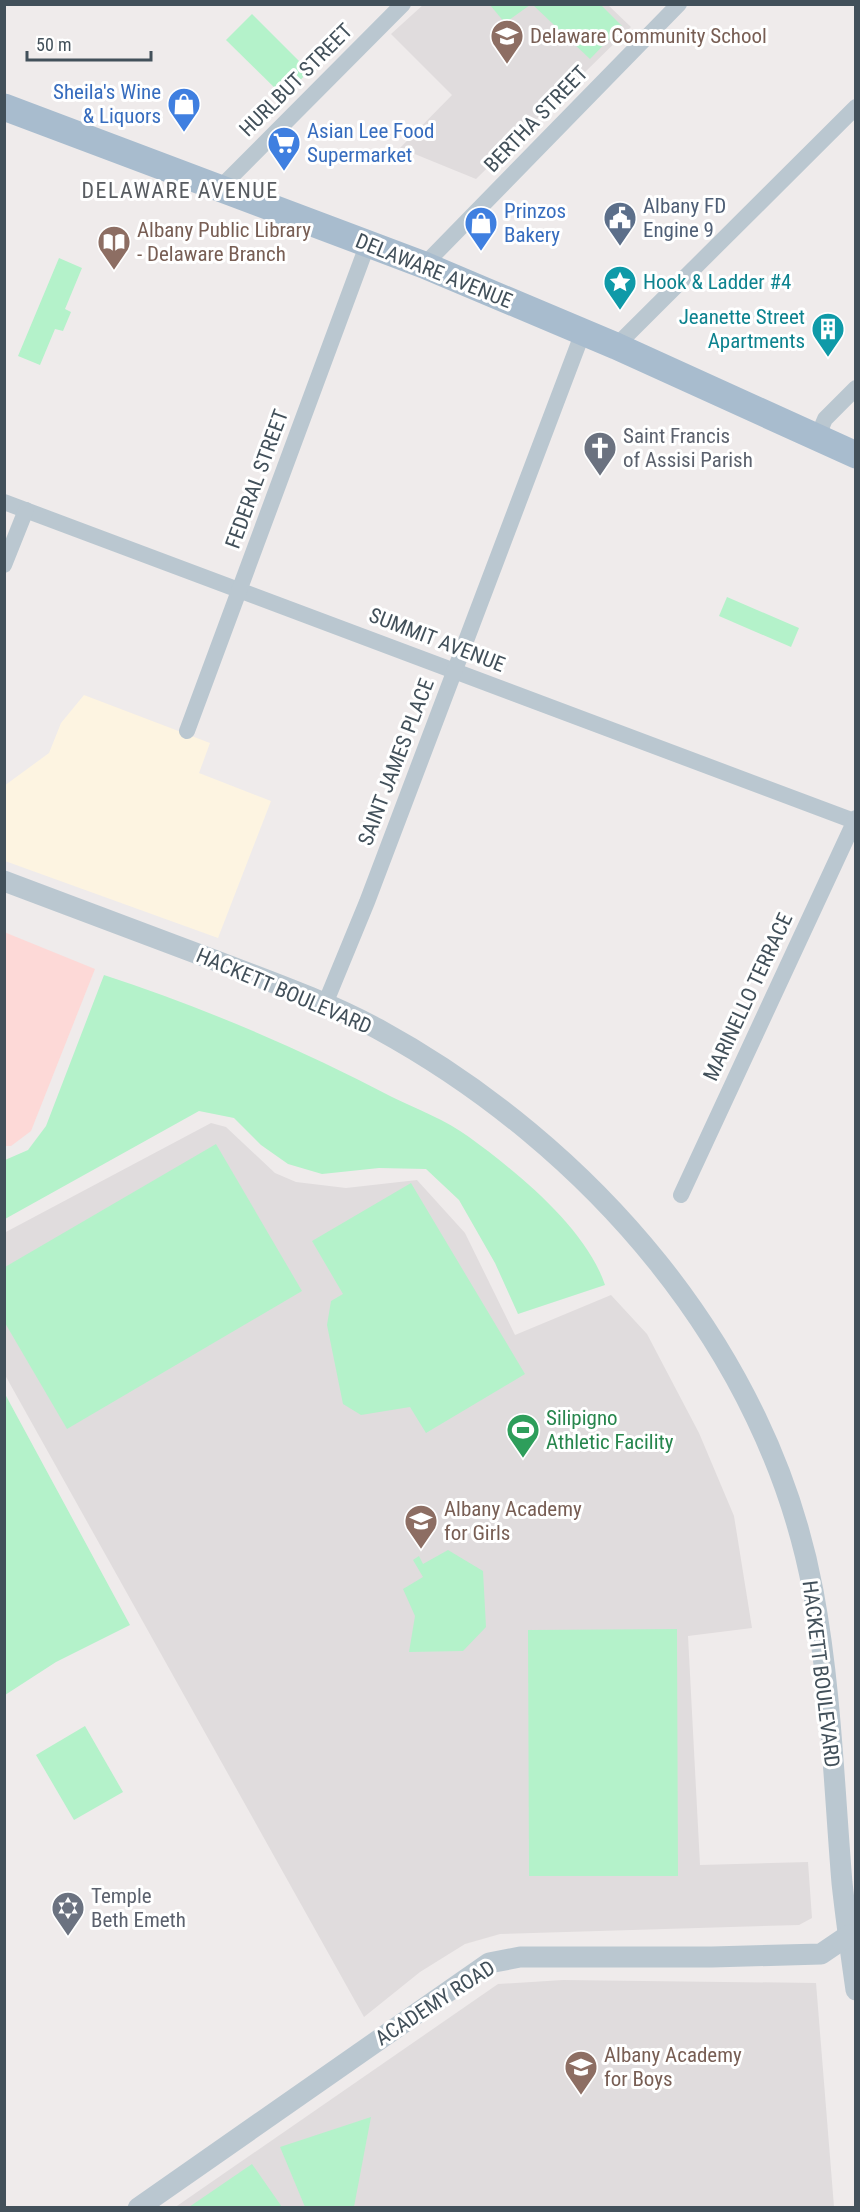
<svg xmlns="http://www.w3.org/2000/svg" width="860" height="2212" font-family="'Roboto Condensed',sans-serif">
<rect width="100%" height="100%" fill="#efebeb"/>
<path fill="#fdf4e1" d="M84,695L210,743L199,773L271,801L218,938L5,861L4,786L49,753L61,723Z"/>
<g fill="#e0dcdd">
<path d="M424,4L608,5L631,27L476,179L400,148L452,95L391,34Z"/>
<path d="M211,1123L226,1127L275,1173L296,1182L346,1188L417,1180L465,1233L515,1335L611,1295L647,1334L699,1433L734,1516L752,1628L688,1636L700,1865L808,1862L812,1918L799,1925L500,1934L465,1944L420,1972L364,2017L5,1375L4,1233Z"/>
<path d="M563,1980L816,1983L834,2207L174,2208L498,1984Z"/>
</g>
<path fill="#fdd9d7" d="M4,932L95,969L31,1131L11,1146H5Z"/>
<g fill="#b4f2ca">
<path d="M490,5H530L505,23Z"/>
<path d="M533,5H601L622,26L590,59Z"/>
<path d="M252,14L309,71L284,97L226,40Z"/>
<path d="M59,258L82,268L65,309L71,312L63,331L55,329L40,365L18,356Z"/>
<path d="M727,597L799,628L791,647L719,616Z"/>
<path d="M104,975C204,1008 299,1048 392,1097C417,1109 446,1120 469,1137C517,1172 586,1228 605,1285L518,1314L495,1263L459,1200L426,1169L379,1168L322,1174L288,1164L261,1145L234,1118L199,1111L5,1219V1160L28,1150L46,1126Z"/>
<path d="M216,1144L302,1291L67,1429L5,1323V1267Z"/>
<path d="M411,1183L525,1374L426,1433L410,1407L361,1415L343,1404L327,1325L331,1301L343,1294L312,1241Z"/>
<path d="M5,1394L130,1625L56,1662L5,1695Z"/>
<path d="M448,1550L483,1571L486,1627L463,1651L409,1652L415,1616L403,1589L423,1577L413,1560L419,1556L423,1564Z"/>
<path d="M677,1629L678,1876H529L528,1630Z"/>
<path d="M85,1726L123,1792L74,1820L36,1755Z"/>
<path d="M371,2117L354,2207H305L280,2147Z"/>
<path d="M252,2164L282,2207H189Z"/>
</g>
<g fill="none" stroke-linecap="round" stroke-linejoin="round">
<g stroke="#bac7d0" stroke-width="16">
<path d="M221,187L403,4"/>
<path d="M424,265L679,4"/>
<path d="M616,346L856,107"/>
<path d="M817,438L825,419L856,388"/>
<path d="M4,502L854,821"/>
<path d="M4,565L26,510"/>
<path d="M187,731L368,243"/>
<path d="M325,1004L367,902L583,332"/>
<path d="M681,1195L856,818"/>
</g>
<g stroke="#bac7d0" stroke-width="21">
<path d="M4,881C74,908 144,934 214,960C269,981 326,1001 378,1029C590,1145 768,1349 813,1591C831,1687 834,1786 842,1883C846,1919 851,1955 856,1990"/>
<path d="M138,2208L489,1963L520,1957H712L821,1954L849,1935"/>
</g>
<path stroke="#a8bcce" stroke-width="27" d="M4,107L424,265L616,346L856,455"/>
</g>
<defs>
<g id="school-pin" transform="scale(1.725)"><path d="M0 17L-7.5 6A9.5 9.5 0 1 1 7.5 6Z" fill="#8d6e63" stroke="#fff"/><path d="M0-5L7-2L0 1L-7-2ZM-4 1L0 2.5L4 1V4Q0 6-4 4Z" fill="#fff"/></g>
<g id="shop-pin" transform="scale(1.725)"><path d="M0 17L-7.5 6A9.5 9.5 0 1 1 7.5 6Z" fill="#3f7fe0" stroke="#fff"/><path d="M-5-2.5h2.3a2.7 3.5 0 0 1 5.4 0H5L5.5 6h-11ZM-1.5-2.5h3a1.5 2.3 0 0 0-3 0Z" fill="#fff"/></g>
<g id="supermarket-pin" transform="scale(1.725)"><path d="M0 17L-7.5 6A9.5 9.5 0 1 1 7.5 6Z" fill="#3f7fe0" stroke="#fff"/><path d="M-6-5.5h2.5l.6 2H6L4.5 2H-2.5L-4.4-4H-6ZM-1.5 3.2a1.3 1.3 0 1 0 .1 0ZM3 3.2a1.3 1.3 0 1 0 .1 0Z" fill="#fff"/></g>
<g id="civic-pin" transform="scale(1.725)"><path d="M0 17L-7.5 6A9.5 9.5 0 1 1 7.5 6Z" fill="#5c6f8a" stroke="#fff"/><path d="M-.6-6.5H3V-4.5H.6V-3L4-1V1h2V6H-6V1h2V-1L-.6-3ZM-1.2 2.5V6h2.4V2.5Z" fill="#fff"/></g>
<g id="library-pin" transform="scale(1.725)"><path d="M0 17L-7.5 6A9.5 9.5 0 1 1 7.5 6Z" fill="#8d6e63" stroke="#fff"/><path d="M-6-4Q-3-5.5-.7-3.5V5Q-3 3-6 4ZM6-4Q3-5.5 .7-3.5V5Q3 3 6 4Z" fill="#fff"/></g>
<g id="sight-pin" transform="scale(1.725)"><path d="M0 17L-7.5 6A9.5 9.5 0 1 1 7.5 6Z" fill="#0f9aa8" stroke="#fff"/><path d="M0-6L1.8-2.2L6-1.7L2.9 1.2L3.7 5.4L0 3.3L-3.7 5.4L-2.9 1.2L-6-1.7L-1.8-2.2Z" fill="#fff"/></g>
<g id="building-pin" transform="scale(1.725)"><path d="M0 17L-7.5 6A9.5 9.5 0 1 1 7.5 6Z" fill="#0f9aa8" stroke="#fff"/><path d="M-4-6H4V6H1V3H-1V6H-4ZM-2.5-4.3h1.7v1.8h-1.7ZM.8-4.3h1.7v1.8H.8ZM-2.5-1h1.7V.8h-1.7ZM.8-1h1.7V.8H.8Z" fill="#fff"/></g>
<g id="church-pin" transform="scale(1.725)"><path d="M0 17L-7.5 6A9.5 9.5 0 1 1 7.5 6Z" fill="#6b7280" stroke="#fff"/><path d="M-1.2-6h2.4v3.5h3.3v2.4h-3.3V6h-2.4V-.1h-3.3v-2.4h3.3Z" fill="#fff"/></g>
<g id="stadium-pin" transform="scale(1.725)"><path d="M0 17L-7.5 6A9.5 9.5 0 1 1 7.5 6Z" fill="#2e9e5b" stroke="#fff"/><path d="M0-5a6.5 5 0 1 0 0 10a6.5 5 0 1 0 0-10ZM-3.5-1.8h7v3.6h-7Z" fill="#fff"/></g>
<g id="synagogue-pin" transform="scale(1.725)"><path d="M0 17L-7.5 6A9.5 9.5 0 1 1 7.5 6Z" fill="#6b7280" stroke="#fff"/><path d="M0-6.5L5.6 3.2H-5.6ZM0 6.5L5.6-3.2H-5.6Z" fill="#fff"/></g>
</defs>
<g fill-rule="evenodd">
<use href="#school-pin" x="507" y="36"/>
<use href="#shop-pin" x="184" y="104"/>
<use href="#supermarket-pin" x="284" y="143"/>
<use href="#civic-pin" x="620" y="218"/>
<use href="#shop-pin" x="481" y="223"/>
<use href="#library-pin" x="114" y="242"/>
<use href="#sight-pin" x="620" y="282"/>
<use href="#building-pin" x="828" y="329"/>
<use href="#church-pin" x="600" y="448"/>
<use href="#stadium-pin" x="523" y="1430"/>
<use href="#school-pin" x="421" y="1521"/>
<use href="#synagogue-pin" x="68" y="1908"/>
<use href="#school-pin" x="581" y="2067"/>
</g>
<g text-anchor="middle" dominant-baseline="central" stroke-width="6" stroke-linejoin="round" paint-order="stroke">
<g font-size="21" fill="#785e54" stroke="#fff" text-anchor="start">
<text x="530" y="36">Delaware Community School</text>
<text x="137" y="230">Albany Public Library<tspan x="137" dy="24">- Delaware Branch</tspan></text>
<text x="444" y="1509">Albany Academy<tspan x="444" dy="24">for Girls</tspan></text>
<text x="604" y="2055">Albany Academy<tspan x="604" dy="24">for Boys</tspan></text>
</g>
<g font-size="21" fill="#42505a" stroke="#fff">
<text transform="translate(296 80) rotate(-45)">HURLBUT STREET</text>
<text transform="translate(536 119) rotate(-46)">BERTHA STREET</text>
<text transform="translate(434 271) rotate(22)">DELAWARE AVENUE</text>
<text transform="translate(257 479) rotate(-70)">FEDERAL STREET</text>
<text transform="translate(437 640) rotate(21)">SUMMIT AVENUE</text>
<text transform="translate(396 762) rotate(-69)">SAINT JAMES PLACE</text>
<text transform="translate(284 991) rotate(23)">HACKETT BOULEVARD</text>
<text transform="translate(748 997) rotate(-65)">MARINELLO TERRACE</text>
<text transform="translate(821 1674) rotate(83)">HACKETT BOULEVARD</text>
<text transform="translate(435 2003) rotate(-33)">ACADEMY ROAD</text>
</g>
<g font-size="21" fill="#366cbe" stroke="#fff" text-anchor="start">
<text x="161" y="92" text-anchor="end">Sheila's Wine<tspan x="161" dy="24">&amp; Liquors</tspan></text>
<text x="307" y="131">Asian Lee Food<tspan x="307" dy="24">Supermarket</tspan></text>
<text x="504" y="211">Prinzos<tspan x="504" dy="24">Bakery</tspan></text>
</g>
<g font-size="21" fill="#4e5e75" stroke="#fff" text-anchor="start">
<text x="643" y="206">Albany FD<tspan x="643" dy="24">Engine 9</tspan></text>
</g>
<g font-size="21" fill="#0d838f" stroke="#fff" text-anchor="start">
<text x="643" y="282">Hook &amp; Ladder #4</text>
<text x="805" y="317" text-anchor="end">Jeanette Street<tspan x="805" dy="24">Apartments</tspan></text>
</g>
<g font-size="21" fill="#5b616d" stroke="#fff" text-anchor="start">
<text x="623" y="436">Saint Francis<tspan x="623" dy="24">of Assisi Parish</tspan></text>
<text x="91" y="1896">Temple<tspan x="91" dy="24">Beth Emeth</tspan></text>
</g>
<g font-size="21" fill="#27864d" stroke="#fff" text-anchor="start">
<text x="546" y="1418">Silipigno<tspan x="546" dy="24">Athletic Facility</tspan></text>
</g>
<g font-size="22" letter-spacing="1.5" fill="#585c61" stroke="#fff">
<text x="180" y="190">DELAWARE AVENUE</text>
</g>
</g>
<rect width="860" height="2212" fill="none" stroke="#42505a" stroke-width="12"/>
<path d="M27 51v9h124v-9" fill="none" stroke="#42505a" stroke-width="3"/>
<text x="36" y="51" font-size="18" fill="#42505a" stroke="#ffffff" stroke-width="4.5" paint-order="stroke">50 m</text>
</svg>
